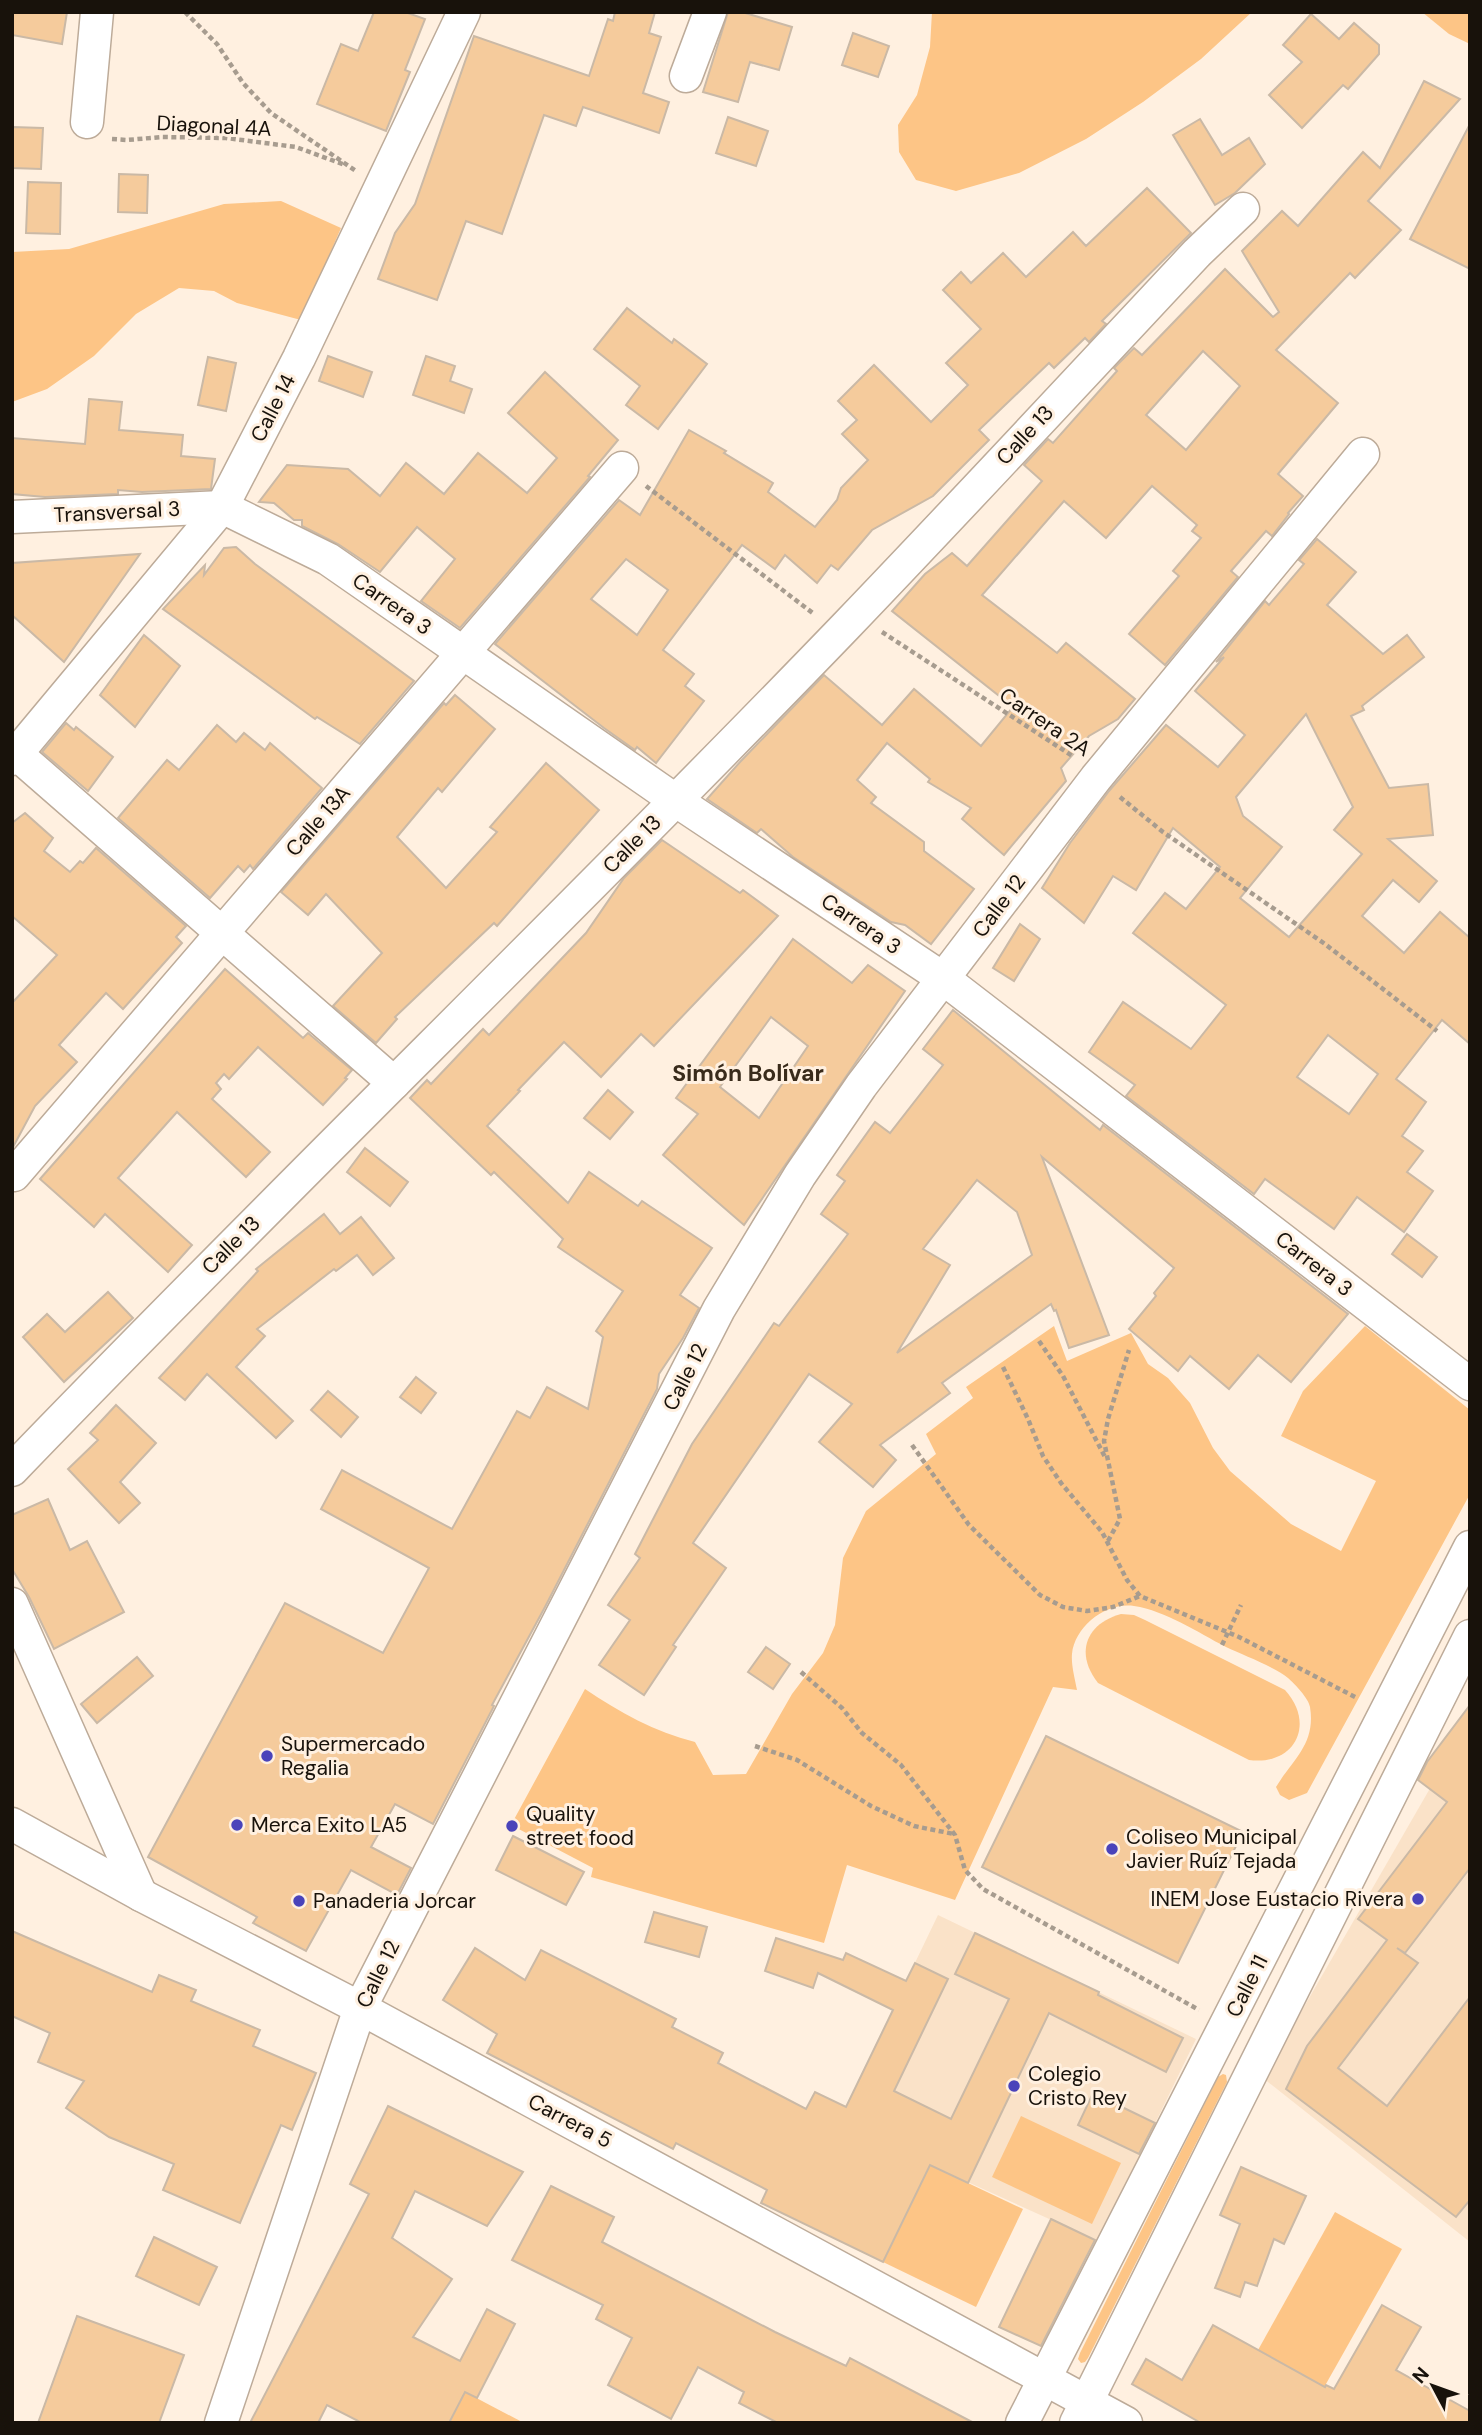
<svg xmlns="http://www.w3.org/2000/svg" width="1482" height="2435" font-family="'DM Sans',sans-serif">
<rect width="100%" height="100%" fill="#fff0e0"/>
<g fill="#fae2c8">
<path d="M1470,1719V2242L1263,2078Z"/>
<path d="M938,1915L1196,2039L1098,2241L930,2165L883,2262L792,2218Z"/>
</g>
<g fill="#fdc586">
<path d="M932,12H1252L1201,59L1143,102L1086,139L1019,173L956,191L916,180L899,152L898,125L917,95L930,47Z"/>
<path d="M1422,12H1470V44L1449,34Z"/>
<path d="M281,201L341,228L301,320L237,303L214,291L179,288L136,314L94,356L47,389L12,402V252L69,249L224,204Z"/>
<path d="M1054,1326L1067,1361L1131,1333L1148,1364L1168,1378L1190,1403L1213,1448L1230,1471L1291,1524L1341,1551L1376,1481L1281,1436L1303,1391L1365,1326L1470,1410V1494L1307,1793L1289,1800L1280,1795L1276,1787C1293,1759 1316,1744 1310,1707C1309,1699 1295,1684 1288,1678C1275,1667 1243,1655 1226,1647C1197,1632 1166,1611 1134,1606C1106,1602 1075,1626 1072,1654C1071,1665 1075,1679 1077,1690L1053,1687L955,1900L847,1865L824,1943L591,1877L593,1868L511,1825L585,1689C619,1712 655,1732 695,1742L713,1775L746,1774L792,1694L823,1653L835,1625L843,1558L866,1511L936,1454L926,1434L973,1398L966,1387Z"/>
<path d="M1121,1614L1134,1615L1145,1620L1285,1690C1316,1724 1295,1766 1249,1760L1098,1683C1075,1654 1085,1624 1121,1614Z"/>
<path d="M1223,2074L1226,2075L1227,2082L1088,2358L1085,2362L1081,2363L1078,2359L1080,2353L1218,2077Z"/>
<path d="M1021,2116L1121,2163L1092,2224L992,2177Z"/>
<path d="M930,2165L1023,2209L976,2307L883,2262Z"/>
<path d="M1335,2212L1402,2249L1304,2423L1258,2350Z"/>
<path d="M465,2392L524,2423H449Z"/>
</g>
<g fill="#f5cb9c" stroke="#cab9a6" stroke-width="2" fill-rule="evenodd">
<path d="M12,12H67L62,44L12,35Z"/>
<path d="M374,12H405L425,19L405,70L410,72L386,131L317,104L341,44L358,51Z"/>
<path d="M615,12H655L649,33L661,37L643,93L669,102L659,133L583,107L576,126L544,115L502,234L466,221L437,300L378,279L395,233L415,204L474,36L589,76L608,19L613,21Z"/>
<path d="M728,12H742L792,27L779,70L750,62L738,102L703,92Z"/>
<path d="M1311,14L1339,39L1354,23L1379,45V54L1348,89L1343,85L1302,128L1269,95L1302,62L1283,45Z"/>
<path d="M853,33L889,46L878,77L842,65Z"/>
<path d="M1424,81L1460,99L1368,201L1401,230L1355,278L1350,273L1276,350L1338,403L1278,474L1303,496L1288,513L1289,514L1272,536L1266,531L1231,571L1238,577L1165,665L1129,634L1179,576L1173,571L1201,538L1192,531L1197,525L1152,486L1106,538L1064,501L990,586L982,595L1057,653L1066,643L1135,699L1118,719L1089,736L1061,768L1066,781L1004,855L962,819L971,808L928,782L930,779L887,743L857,780L876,797L871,803L924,842V851L974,889L931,944L905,925L891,922L793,857L761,829L757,833L707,799L740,762L824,675L882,725L914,689L981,746L1013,707L892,611L925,574L952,553L967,566L1042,481L1024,465L1048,439L1053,443L1117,371L1114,368L1134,348L1142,355L1225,269L1273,317L1279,312L1242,251L1282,211L1298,226L1363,152L1380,168ZM1203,351L1240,386L1186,450L1146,415Z"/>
<path d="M728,117L768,131L756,166L716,153Z"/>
<path d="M1200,119L1222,155L1249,138L1265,164L1235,193L1215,205L1173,135Z"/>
<path d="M1470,124V269L1410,239Z"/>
<path d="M12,127L43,128L41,169L12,168Z"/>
<path d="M119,174L148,175L147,213L118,212Z"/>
<path d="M28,182L61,183L60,234L26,233Z"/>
<path d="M1147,188L1191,233L1102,321L1106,324L1089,342L1085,338L1054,368L1049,363L979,430L989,440L933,496L872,530L838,570L831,565L817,583L785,555L775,569L742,545L663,650L694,674L685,686L704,701L656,763L637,747L635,750L604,728L495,644L619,500L640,515L689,430L726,451L724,453L773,483L768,492L815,527L837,500L841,488L868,460L842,434L857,420L838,401L874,365L931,422L968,385L946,363L981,329L943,290L961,272L971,283L1003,253L1026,277L1073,232L1086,246ZM626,559L668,590L637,635L591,599Z"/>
<path d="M627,308L672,343L674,339L707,364L658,429L626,405L640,386L594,349Z"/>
<path d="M328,356L372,372L363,397L319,381Z"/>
<path d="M426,356L455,366L450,381L472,389L464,413L413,395Z"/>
<path d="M208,357L236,363L226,411L198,405Z"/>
<path d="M545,372L618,440L588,476L590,477L460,628L421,601L455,559L417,527L380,572L338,544L302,526V520H294L274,503L259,502L287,465L348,469L380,496L406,463L444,494L478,453L527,493L557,458L508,413Z"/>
<path d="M89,399L122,402L119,430L183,435L181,456L215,459L211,489L142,492L118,490V494L45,497L12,494V438L85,444Z"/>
<path d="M1317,539L1356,572L1327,605L1383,654L1407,635L1424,657L1362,706L1364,710L1351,716L1389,788L1428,784L1433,835L1388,839L1437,881L1419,902L1393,880L1362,916L1404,953L1440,912L1470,938V1044L1442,1020L1396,1079L1426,1102L1402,1136L1423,1151L1407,1172L1433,1191L1404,1232L1357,1197L1334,1229L1265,1179L1254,1194L1126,1096L1135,1085L1089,1052L1123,1002L1191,1049L1226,1005L1133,933L1165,893L1186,909L1220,867L1173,828L1136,890L1113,876L1084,923L1042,888L1070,843L1109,791L1166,725L1218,767L1245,735L1195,691L1224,657L1216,662L1265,601L1269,605L1304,564L1299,560ZM1306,714L1353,807L1334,830L1362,854L1289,937L1240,898L1282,847L1243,816L1236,797ZM1328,1035L1378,1074L1349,1114L1297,1077Z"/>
<path d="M236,547L255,564L414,681L360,744L317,717L315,719L163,609L205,565L204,575L224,548Z"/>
<path d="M140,554L64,662L12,615V563Z"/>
<path d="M144,635L180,666L135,727L100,695Z"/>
<path d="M455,695L495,729L442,792L438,788L397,837L446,888L497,832L490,827L546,763L599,810L497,926L494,923L395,1017L397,1019L376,1043L333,1006L382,953L326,894L308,915L281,892L444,703L446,705Z"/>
<path d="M66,723L74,730L76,727L113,757L88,791L42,752Z"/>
<path d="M217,725L236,742L244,733L265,750L270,743L322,788L253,869L250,865L244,872L238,866L210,898L118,818L167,760L179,770Z"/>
<path d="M25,813L53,838L44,851L70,872L80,861L83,863L96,848L186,926L176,937L182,943L123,1009L106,993L59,1045L77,1062L35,1106L12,1149V1003L57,955L12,916V823Z"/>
<path d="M662,840L740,893L743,890L778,916L654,1046L641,1034L601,1077L564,1042L518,1090L520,1091L487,1126L568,1203L589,1172L638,1206L642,1201L712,1248L680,1295L699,1308L683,1338L659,1374L657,1389L545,1607L492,1705L494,1706L433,1824L395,1804L371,1847L411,1868L397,1895L351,1870L306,1951L253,1923L257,1917L148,1857L285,1603L383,1653L429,1568L321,1509L342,1470L452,1529L517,1411L530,1418L547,1387L588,1409L603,1337L596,1331L623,1291L558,1247L563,1239L494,1172L491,1175L410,1098L427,1080L431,1084L483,1029L489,1035L586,933L624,878Z"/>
<path d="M1020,924L1040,939L1014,981L993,968Z"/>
<path d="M793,939L852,983L868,965L905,991L744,1225L663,1155L698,1114L676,1098ZM771,1017L808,1046L759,1118L720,1087Z"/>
<path d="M225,969L303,1038L308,1033L352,1070L345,1078L347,1079L323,1105L258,1047L229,1079L224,1074L216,1083L221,1089L212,1099L270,1152L246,1177L177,1112L118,1178L192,1245L168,1272L105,1214L94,1227L40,1179Z"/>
<path d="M953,1010L1100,1130L1103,1125L1348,1314L1291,1382L1258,1355L1229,1389L1190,1356L1178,1371L1129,1329L1156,1296L1154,1293L1174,1268L1042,1157L1109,1335L1069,1348L1056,1310L1054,1311L1051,1304L942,1383L950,1393L880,1445L896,1460L873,1487L819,1442L852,1404L809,1374L693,1543L726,1568L673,1645L676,1647L644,1695L599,1665L630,1620L608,1605L640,1558L635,1554L692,1444L774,1323L779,1326L848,1234L821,1214L845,1181L837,1175L875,1122L890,1133L943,1065L923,1049ZM977,1180L1017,1212L1032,1255L897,1353L950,1265L923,1249Z"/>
<path d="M608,1090L633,1112L610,1139L584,1118Z"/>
<path d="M365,1148L408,1182L390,1206L347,1172Z"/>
<path d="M324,1214L340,1234L361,1217L394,1258L373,1275L357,1255L336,1271L334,1269L257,1329L265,1336L236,1367L293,1421L276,1438L207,1374L185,1400L159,1378L258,1271L256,1269Z"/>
<path d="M1407,1234L1437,1257L1422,1277L1392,1254Z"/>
<path d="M108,1292L133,1318L64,1382L23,1337L47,1314L65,1332Z"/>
<path d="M416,1377L436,1393L421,1413L400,1397Z"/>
<path d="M328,1391L358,1417L341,1437L311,1410Z"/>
<path d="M116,1405L156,1443L120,1482L140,1503L119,1523L68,1469L98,1440L90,1433Z"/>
<path d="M48,1499L70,1550L87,1541L124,1612L54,1649L29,1597L12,1569V1515Z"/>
<path d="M766,1647L790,1664L773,1689L748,1672Z"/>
<path d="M137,1657L153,1676L97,1723L81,1704Z"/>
<path d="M1470,1705V1868L1405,1953L1397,1948L1418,1963L1338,2068L1387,2106L1470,1997V2200L1456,2217L1286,2089L1307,2046L1387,1940L1358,1919L1447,1802L1418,1780L1427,1762Z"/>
<path d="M1046,1736L1243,1832L1178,1963L982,1867Z"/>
<path d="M513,1836L584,1872L566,1905L496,1870Z"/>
<path d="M654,1912L707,1927L699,1957L645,1942Z"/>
<path d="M12,1931L152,1992L159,1975L196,1990L191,2001L260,2030L253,2046L316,2073L292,2130L281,2125L240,2223L163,2190L174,2164L109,2137L66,2108L84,2081L38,2062L50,2033L12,2016Z"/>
<path d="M975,1933L1099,1992L1098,1995L1183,2038L1166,2072L1049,2013L968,2183L930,2165L883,2262L761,2203L767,2190L676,2143L673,2149L487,2053L497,2034L443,2000L475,1948L525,1980L541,1950L676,2019L672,2027L723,2053L718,2063L806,2109L815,2092L846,2107L893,2010L818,1973L813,1988L765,1971L776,1938L843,1960L846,1953L906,1981L915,1963L948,1979L894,2091L951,2119L1009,1999L955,1974Z"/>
<path d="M1093,2093L1155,2123L1139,2154L1078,2125Z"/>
<path d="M388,2106L523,2172L487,2226L415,2191L392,2238L452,2279L413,2337L460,2361L487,2309L515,2324L477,2398L465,2392L449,2423H362L327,2405L318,2423H250L369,2194L350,2184Z"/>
<path d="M1241,2167L1306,2196L1284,2244L1274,2239L1257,2286L1245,2282L1240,2297L1215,2288L1240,2224L1220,2215Z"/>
<path d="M551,2186L614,2217L602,2242L775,2332L846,2366L850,2358L974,2423H778L739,2403L744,2392L698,2367L671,2419L608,2385L632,2338L596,2319L603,2305L512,2260Z"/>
<path d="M1051,2219L1095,2240L1041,2346L999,2327Z"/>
<path d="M154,2237L217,2267L199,2305L136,2276Z"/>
<path d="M1382,2305L1421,2327L1396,2370L1470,2411V2423H1201L1132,2384L1146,2359L1182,2380L1213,2325L1325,2387L1326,2385L1334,2389Z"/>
<path d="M77,2316L184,2355L159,2423H38Z"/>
</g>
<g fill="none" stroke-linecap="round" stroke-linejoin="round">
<g stroke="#bdab99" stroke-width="35">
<g id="minor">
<path d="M686,76L710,12"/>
<path d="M87,122L97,12"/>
<path d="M12,517L222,507L328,559L675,800L944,979L1470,1384"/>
<path d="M12,750L394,1083"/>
<path d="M12,759L222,507L299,358L464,12"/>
<path d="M14,1175L622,468"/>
<path d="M12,1470C286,1185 572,911 846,626C964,503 1080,378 1197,253L1243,209"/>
<path d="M12,1604L141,1895"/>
<path d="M12,1824L141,1895L360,2008L1126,2423"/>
<path d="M221,2423L360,2008L719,1309L800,1175L861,1086L1096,778L1363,454"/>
<path d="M1022,2423L1470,1547"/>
<path d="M1076,2423L1470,1636"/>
</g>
</g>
<g stroke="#a79c8f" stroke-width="4.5" stroke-dasharray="5 3.5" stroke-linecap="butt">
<path d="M185,12L217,44L243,83L271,113L356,171"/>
<path d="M112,139L127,140L162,137L226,138L296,147L345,165"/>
<path d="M646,486L814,614"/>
<path d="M882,632L1074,757"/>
<path d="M1120,797L1163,832L1325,944L1437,1031"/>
<path d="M1039,1341L1063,1376L1105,1457"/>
<path d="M1003,1367L1028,1419L1043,1456L1061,1483L1102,1532L1127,1580L1140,1596L1239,1637L1357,1698"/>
<path d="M912,1445L969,1525L1040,1595L1063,1607L1087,1611L1113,1607L1140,1596"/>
<path d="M1108,1541L1120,1519L1104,1441L1108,1419L1129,1350"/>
<path d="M1222,1645L1241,1605"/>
<path d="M801,1672L842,1708L862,1733L901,1765L955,1835L965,1870L983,1889L1199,2010"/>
<path d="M755,1746L797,1760L871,1806L914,1826L954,1834"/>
</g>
<use href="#minor" stroke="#fff" stroke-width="32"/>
</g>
<g fill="#4a43ba" stroke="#fff0e0" stroke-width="2.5">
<circle cx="267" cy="1756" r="7"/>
<circle cx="237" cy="1825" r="7"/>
<circle cx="512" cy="1826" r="7"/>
<circle cx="1112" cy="1849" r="7"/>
<circle cx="1418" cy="1899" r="7"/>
<circle cx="299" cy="1901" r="7"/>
<circle cx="1014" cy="2086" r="7"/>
</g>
<g text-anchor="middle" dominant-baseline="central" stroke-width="6" stroke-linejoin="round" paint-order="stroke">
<g font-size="21" fill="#18120b" stroke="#fff0e0">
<text transform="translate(214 126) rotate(3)">Diagonal 4A</text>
<text transform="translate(273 408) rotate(-63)">Calle 14</text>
<text transform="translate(1025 435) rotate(-47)">Calle 13</text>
<text transform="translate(117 512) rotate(-3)">Transversal 3</text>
<text transform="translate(392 604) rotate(35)">Carrera 3</text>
<text transform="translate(1045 722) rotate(34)">Carrera 2A</text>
<text transform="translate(318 821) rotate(-49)">Calle 13A</text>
<text transform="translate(632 844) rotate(-45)">Calle 13</text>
<text transform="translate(999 906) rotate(-53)">Calle 12</text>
<text transform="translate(861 924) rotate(34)">Carrera 3</text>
<text transform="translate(231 1245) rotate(-45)">Calle 13</text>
<text transform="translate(1314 1264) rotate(38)">Carrera 3</text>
<text transform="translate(685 1377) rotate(-63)">Calle 12</text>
<text transform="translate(378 1974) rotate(-64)">Calle 12</text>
<text transform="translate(1247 1986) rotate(-63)">Calle 11</text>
<text transform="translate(570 2121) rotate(28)">Carrera 5</text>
</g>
<g font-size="21" fill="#18120b" stroke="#fff0e0" text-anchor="start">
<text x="281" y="1744">Supermercado<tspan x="281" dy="24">Regalia</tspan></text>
<text x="526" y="1814">Quality<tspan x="526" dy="24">street food</tspan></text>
<text x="251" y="1825">Merca Exito LA5</text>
<text x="1126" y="1837">Coliseo Municipal<tspan x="1126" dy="24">Javier Ruíz Tejada</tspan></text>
<text x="1404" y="1899" text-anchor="end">INEM Jose Eustacio Rivera</text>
<text x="313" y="1901">Panaderia Jorcar</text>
<text x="1028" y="2074">Colegio<tspan x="1028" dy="24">Cristo Rey</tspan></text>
</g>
<g font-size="23" font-weight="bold" fill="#392b1b" stroke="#fff0e0">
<text x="748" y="1073">Simón Bolívar</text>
</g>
</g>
<rect width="1482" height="2435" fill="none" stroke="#18120b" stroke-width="28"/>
<g transform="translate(1433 2386) rotate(311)" stroke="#fff0e0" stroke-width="5" paint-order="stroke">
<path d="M0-5L12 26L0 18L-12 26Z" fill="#18120b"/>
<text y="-10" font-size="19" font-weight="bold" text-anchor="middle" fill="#18120b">N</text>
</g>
</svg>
